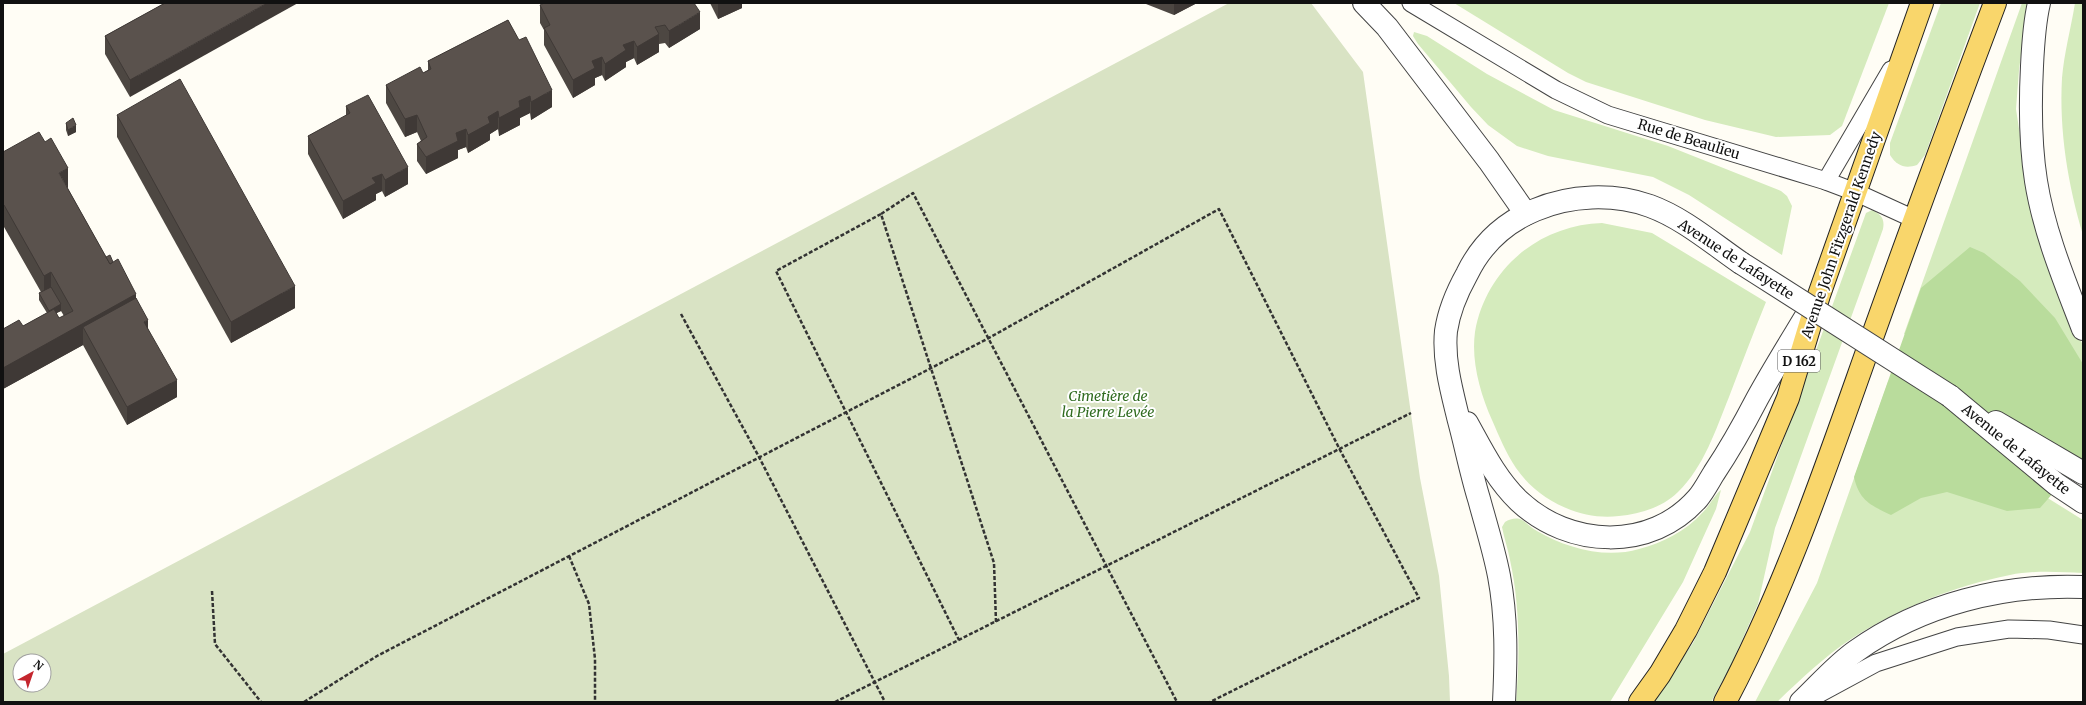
<svg xmlns="http://www.w3.org/2000/svg" width="2086" height="705" font-family="Merriweather,serif">
<rect width="100%" height="100%" fill="#fffdf5"/>
<g fill="#d5ebbd">
<path d="M1454,3H1889L1842,126L1830,135L1776,137L1705,120L1586,82L1568,73Z"/>
<path d="M1941,3H1980L1925,155L1917,165C1905,169 1897,166 1890,155V143Z"/>
<path d="M2022,3H2030L2025,24L2019,70L2016,109L2027,182L2040,237L2083,346V445L1904,334Z"/>
<path d="M2075,3H2083V235C2068,185 2059,131 2062,78C2064,53 2071,28 2075,3Z"/>
<path d="M1414,32L1427,36L1487,74L1554,110L1668,146L1781,191L1787,196L1792,206L1782,255L1689,195L1653,177L1548,156L1517,146L1488,125L1471,107L1418,44L1413,36Z"/>
<path d="M1872,210C1881,214 1885,219 1883,229L1775,528L1758,604L1731,665L1711,702H1652L1693,643L1750,532L1866,213Z"/>
<path d="M1602,223L1652,233L1766,302C1753,334 1741,365 1729,397C1716,429 1704,467 1678,492C1663,507 1640,514 1619,516C1580,521 1538,500 1516,468C1506,453 1499,436 1492,420C1480,393 1471,361 1475,332C1486,269 1539,225 1602,223Z"/>
<path d="M1888,382L1967,433L2046,497L2083,520V573C2060,572 2033,570 2010,575C1954,586 1899,608 1851,639C1824,657 1800,680 1777,702H1755L1817,583Z"/>
<path d="M1721,490L1716,509L1683,582L1610,702H1516C1520,656 1520,605 1510,560C1508,549 1504,538 1502,527L1505,522C1510,519 1517,517 1522,520C1527,523 1531,528 1537,531C1566,548 1605,559 1639,549C1662,543 1686,531 1702,513C1708,508 1716,493 1721,490Z"/>
</g>
<path fill="#b9dc9c" d="M1970,247L1984,253L2020,281L2055,318L2083,364V459L2040,508L2007,511L1947,492L1921,498L1891,515C1870,505 1859,500 1854,477L1921,288Z"/>
<path fill="#d9e3c4" fill-rule="evenodd" d="M1229,3H1311L1363,72L1420,478L1439,576L1449,676L1450,702H3V654ZM20,661H44V685H20Z"/>
<g fill="none" stroke-linecap="round" stroke-linejoin="round">
<g stroke="#444" stroke-width="19">
<g id="service">
<path d="M1411,3L1556,90L1608,115L1826,181L1891,70"/>
<path d="M1826,181L1855,192L1914,219"/>
<path d="M1813,697L1876,663L1957,637L2009,629L2049,630L2083,635"/>
</g>
</g>
<g stroke="#444" stroke-width="24">
<path id="minor" d="M1364,3L1387,27L1489,161L1526,214"/>
</g>
<g stroke="#444" stroke-width="24">
<g id="tertiary">
<path d="M2039,3C2034,24 2033,45 2032,66C2030,105 2030,143 2036,181C2044,232 2065,282 2083,329"/>
<path d="M1950,396L2056,484L2083,502"/>
<path d="M1996,422L2083,473"/>
<path d="M1467,423C1482,450 1496,479 1519,501C1569,548 1651,552 1698,498C1704,491 1709,481 1714,473C1730,449 1744,424 1757,399C1774,368 1793,338 1811,308"/>
<path d="M1504,702C1506,660 1507,618 1499,576C1494,550 1486,525 1479,499C1471,473 1466,447 1459,421C1452,392 1443,361 1446,331C1449,310 1457,292 1467,274C1481,245 1504,223 1535,210C1570,195 1613,193 1650,206C1683,218 1712,243 1741,263"/>
<path d="M1801,702C1819,685 1836,665 1856,651C1922,604 2004,584 2083,587"/>
</g>
</g>
<g stroke="#222" stroke-width="24">
<g id="primary">
<path d="M1640,702L1660,674L1686,630L1715,572L1788,398L1819,295L1922,3"/>
<path d="M1725,702C1785,589 1826,467 1869,346C1910,231 1952,117 1995,3"/>
</g>
</g>
<g stroke="#333" stroke-width="2.5" stroke-dasharray="4 2" stroke-linecap="butt">
<path d="M881,214L776,271L959,640"/>
<path d="M681,314L759,457L885,702"/>
<path d="M569,556L589,604L595,659V702"/>
<path d="M212,591L215,644L261,702"/>
<path d="M996,622L994,563L881,214L913,193L1177,702"/>
<path d="M304,702L377,656L987,339L1219,209L1340,450L1419,598L1210,702"/>
<path d="M835,702L1411,413"/>
</g>
<use href="#service" stroke="#fff" stroke-width="17"/>
<use href="#minor" stroke="#fff" stroke-width="22"/>
<use href="#tertiary" stroke="#fff" stroke-width="22"/>
<use href="#primary" stroke="#f9d66b" stroke-width="22"/>
<g stroke="#444" stroke-width="24" stroke-linecap="butt">
<path id="tertiary-bridge" d="M1741,263L1950,396"/>
</g>
<use href="#tertiary-bridge" stroke="#fff" stroke-width="22"/>
</g>
<g fill="#4d4742" fill-rule="evenodd">
<path d="M165,3L130,97L105,54V36Z"/>
<path d="M710,3H742V8L718,19Z"/>
<path d="M1146,3H1197L1174,15L1146,4Z"/>
<path d="M540,5L700,29L669,48L665,43L659,44V52L637,65L634,58L626,62V67L605,81L602,75L595,78V85L573,98L544,45V30L540,23Z"/>
<path d="M508,20L552,107L531,120L530,113L520,118V125L499,136L498,129L490,134V140L468,153L466,147L458,150V158L426,174L417,161V144L421,141L417,132L405,137L386,103V85L423,73L428,70V61Z"/>
<path d="M346,106L408,184L385,197L382,191L376,194V200L343,219L308,154V136L346,116Z"/>
<path d="M117,115L295,308L231,343L117,137Z"/>
<path d="M66,123L76,132L68,136L66,130Z"/>
<path d="M3,152L68,189L106,257L113,262L136,298L148,329L177,397L127,425L83,345L3,389V329L23,326L47,313L39,300V293L41,292L4,227ZM61,311L64,316L59,318L56,313Z"/>
</g>
<g fill="#3f3936">
<path d="M267,3H298L130,97V80Z"/>
<path d="M718,3H742V8L718,19Z"/>
<path d="M1174,3H1197L1174,15Z"/>
<path d="M700,12V29L669,48V31Z"/>
<path d="M659,34V52L637,65V47Z"/>
<path d="M634,41V58L626,62V67L605,81V64L623,45Z"/>
<path d="M602,57V75L595,78V85L573,98V80L592,61Z"/>
<path d="M552,90V107L531,120V102Z"/>
<path d="M530,96V113L520,118V125L499,136V118L519,101Z"/>
<path d="M498,111V129L490,134V140L468,153V135L488,117Z"/>
<path d="M417,115V132L405,137V119Z"/>
<path d="M76,125V132L68,136V130Z"/>
<path d="M466,129V147L458,150V158L426,174V157L456,133Z"/>
<path d="M408,167V184L385,197V180Z"/>
<path d="M68,168V189L59,173Z"/>
<path d="M382,174V191L376,194V200L343,219V201L372,178Z"/>
<path d="M4,205V227H3V206Z"/>
<path d="M51,272V293L44,297V276Z"/>
<path d="M295,286V308L231,343V322Z"/>
<path d="M136,294V316L83,327V345L3,389V368Z"/>
<path d="M61,304V311L49,317V311Z"/>
<path d="M148,320V337L144,322Z"/>
<path d="M177,380V397L127,425V407Z"/>
</g>
<g fill="#5a524d" stroke="#3f3936">
<path d="M165,3H267L130,80L105,36Z"/>
<path d="M544,3H694L700,12L669,31L665,25L655,27L659,34L637,47L634,41L623,45L626,50L605,64L602,57L592,61L595,68L573,80L544,28L550,25L540,5Z"/>
<path d="M508,20L519,40L526,37L552,90L531,102L530,96L519,101L520,107L499,118L498,111L488,117L490,123L468,135L466,129L456,133L458,141L426,157L417,144L427,137L417,115L405,119L386,85L420,67L423,73L431,69L428,61Z"/>
<path d="M180,79L295,286L231,322L117,115Z"/>
<path d="M368,95L408,167L385,180L382,174L372,178L376,183L343,201L308,136L350,113L346,106Z"/>
<path d="M73,118L76,125L68,130L66,123Z"/>
<path d="M39,132L45,142L51,138L68,168L59,173L110,264L118,259L136,294L3,368V329L19,320L23,326L54,309L59,318L73,311L51,272L44,276L4,205L3,206V152Z"/>
<path d="M110,255L113,262L110,264L106,257Z"/>
<path d="M51,287L61,304L49,311L39,293Z"/>
<path d="M136,298L148,320L144,322L177,380L127,407L83,327Z"/>
</g>
<g text-anchor="middle" dominant-baseline="central" stroke-width="4" stroke-linejoin="round" paint-order="stroke">
<rect fill="#fff" stroke="#585858" stroke-width="1" x="1778" y="350" width="42" height="22" rx="3"/>
<g font-size="13" font-weight="bold" fill="#111">
<text x="1799" y="361">D 162</text>
</g>
<g font-size="14" fill="#111" stroke="#fff">
<text transform="translate(1689 139) rotate(17)">Rue de Beaulieu</text>
<text transform="translate(1841 235) rotate(-71)">Avenue John Fitzgerald Kennedy</text>
<text transform="translate(1736 259) rotate(33)">Avenue de Lafayette</text>
<text transform="translate(2016 449) rotate(39)">Avenue de Lafayette</text>
</g>
<g font-size="14" font-style="italic" fill="#2f6b1f" stroke="#fff">
<text x="1108" y="396">Cimetière de<tspan x="1108" dy="16">la Pierre Levée</tspan></text>
</g>
</g>
<rect width="2086" height="705" fill="none" stroke="#111111" stroke-width="8"/>
<g transform="translate(32 673) rotate(40)"><circle r="19" fill="#ffffff" stroke="#a0a0a0"/>
<path d="M0-3L7 15L0 10L-7 15Z" fill="#c4262e"/>
<text y="-6" font-size="11" font-weight="bold" text-anchor="middle" fill="#111111">N</text>
</g>
</svg>
